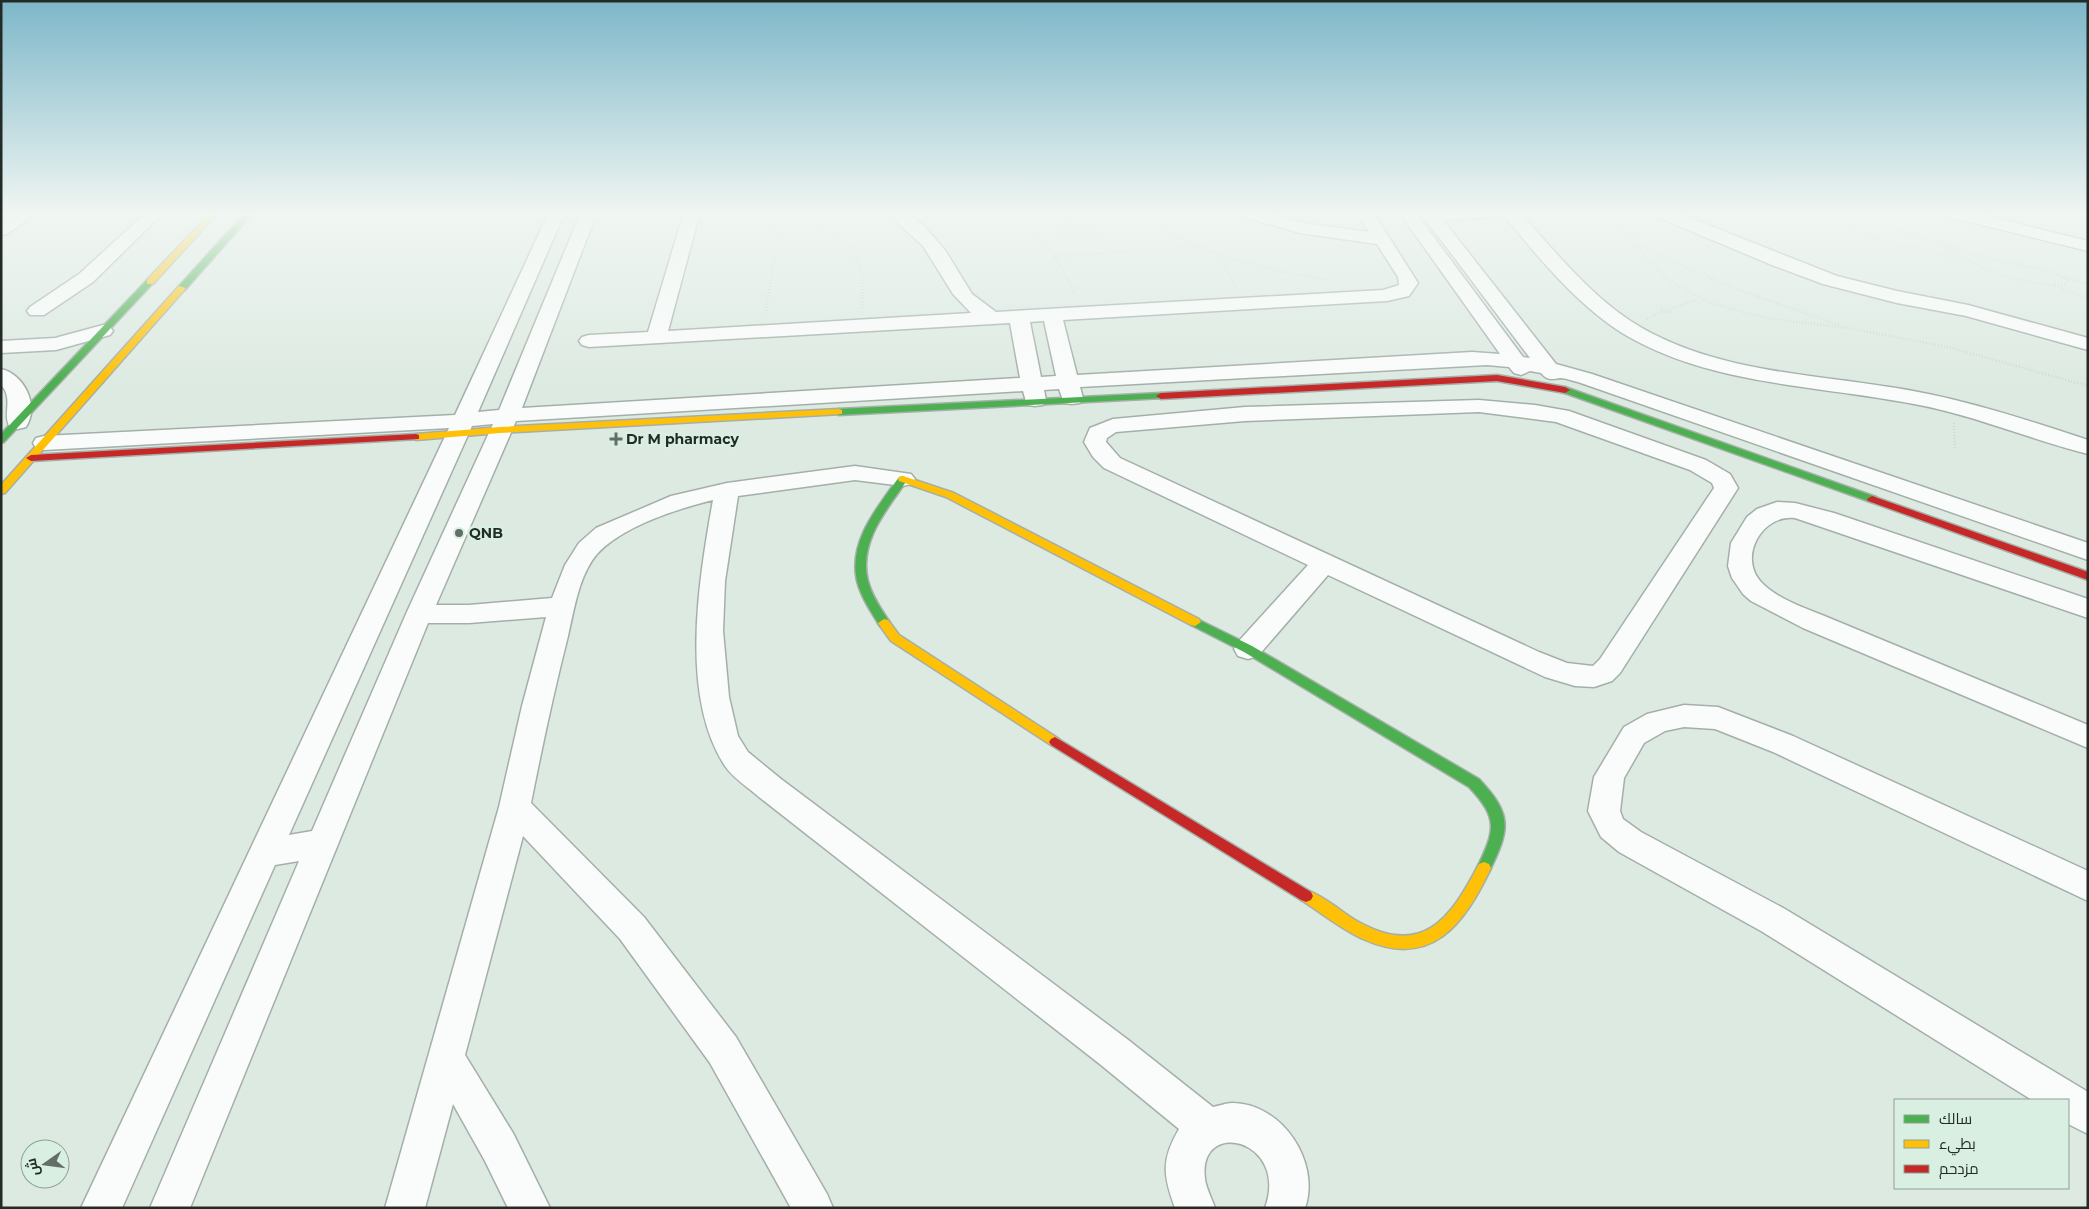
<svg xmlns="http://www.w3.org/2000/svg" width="2089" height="1209" font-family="Montserrat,Cairo,sans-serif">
<rect width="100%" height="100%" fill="#ddeae2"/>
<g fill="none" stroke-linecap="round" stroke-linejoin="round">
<g stroke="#a5afa9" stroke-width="3">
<g id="street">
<path d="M19,212H38L7,234L1,235V222Z"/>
<path d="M147,212H164L93,282L44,315H30L27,311L30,307L79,274Z"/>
<path d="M549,212H565L478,412L499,410L581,212H597L522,408L1020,378L1010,323L589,347L582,345L579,341L582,337L589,335L648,332L684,212H700L668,331L971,313L953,294L923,246L886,212H905L925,227L945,250L972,294L996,312L1383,290L1399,285L1398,277L1377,244L1300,233L1241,216L1239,212H1264L1302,223L1369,232L1357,212H1373L1418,283L1409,296L1387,301L1063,320L1077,375L1472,352L1500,354L1399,212H1415L1523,357L1530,358L1420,212H1519C1557,253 1593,300 1642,328C1725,375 1822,374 1913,391C1973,402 2030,421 2088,440V454C2029,439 1974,415 1914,404C1818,385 1716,386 1629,337C1582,310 1538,258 1505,216L1443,220L1556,364L1592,374L2088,543V560L1578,382C1573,381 1565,378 1561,378C1551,379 1548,381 1541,373L1530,371L1521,375L1514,373L1509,367L1487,365L1080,387L1083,398L1080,403L1072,404L1064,403L1059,389L1044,390L1046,400L1043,405L1035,406L1027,405L1023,391L516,421L436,605H469L552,598L565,565L579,543L596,528L671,496L727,483L855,466L911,474L915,479L911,484L903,486L855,480L738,496L725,581L723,631L729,697L738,736L748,752L781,779L1127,1039L1213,1107C1219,1106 1226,1103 1232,1103C1282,1103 1321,1162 1305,1208H1265C1290,1139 1197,1117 1205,1179C1206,1188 1212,1199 1215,1208H1175C1163,1175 1161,1160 1179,1129L1101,1065L759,797C749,788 733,778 725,766C679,695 699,579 713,500C677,509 623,526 597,554C579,575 574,610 568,636C554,691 542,747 531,803L644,917L736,1037L827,1194L833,1208H791L710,1063L620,939L523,836L465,1055L513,1133L550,1208H508L485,1161L453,1104L425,1208H385L499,807L522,706L546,617L469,623H428L190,1208H150L299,861L275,865L122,1208H81L449,428L44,450L36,448L33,443L36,438L44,436L455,415ZM1044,321L1056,376L1041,377L1030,322ZM493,424L406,614L312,831L289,835L472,426Z"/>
<path d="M1653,212H1675L1837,276L1897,291L1968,305L2088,338V350L1966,316L1897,303L1823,284L1772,265L1655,216Z"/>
<path d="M1943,212H1970L2088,241V251L1945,216Z"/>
<path d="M103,325L110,327L113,331L110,335L56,350L1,353V341L55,338Z"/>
<path d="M1,369C24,374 40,406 26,427L18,429L10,427C2,415 14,398 1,385Z"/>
<path d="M1479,400L1535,405L1569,411L1706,460L1730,474L1738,488L1620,673L1612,681L1594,687L1575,686L1545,677L1328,575L1258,656L1248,659L1238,656L1234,649L1238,642L1308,565L1104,468L1093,457L1084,442L1090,428L1113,419L1245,407ZM1479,412L1556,422L1690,470L1712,483L1714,488L1600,659L1593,666L1567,663L1539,652L1120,458L1106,442L1107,438L1116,432L1245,421Z"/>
<path d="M1777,502L1795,503L1834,513L2088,599V618L1795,518C1762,514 1738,557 1761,582C1776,598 1802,607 1822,615L2088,725V748L1803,628L1751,601L1743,594L1732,578L1728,566L1731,543L1747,517L1757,509Z"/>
<path d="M1684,705L1718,707L1793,736L2088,871V901L1773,752L1715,729L1684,727L1665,731L1644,743L1624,778L1620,811L1623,819L1641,832L1785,909L2088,1092V1134L2068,1124V1100H2032L1761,931L1619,852L1601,837L1588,811L1594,777L1624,727L1647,714Z"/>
</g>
</g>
<g stroke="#a5afa9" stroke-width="3">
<g id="fast">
<path d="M246,212H254L185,290H179V286Z"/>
<path d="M147,280L154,282L4,442L1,443V434Z"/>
<path d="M1565,387L1876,497L1877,499L1872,502L1868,501L1562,392L1560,390Z"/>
<path d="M1161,393L1166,396L1164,398L839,415L834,412L839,409Z"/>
<path d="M903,476L908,479C887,509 858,542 868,581C872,597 882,610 890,623L884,627L880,626C871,612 861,597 857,581C848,541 878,507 899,477Z"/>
<path d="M1195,618L1252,646L1479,779C1513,815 1510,829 1489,872L1484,874L1479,872L1477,868C1495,830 1499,819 1469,787L1244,652L1191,625L1189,622Z"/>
</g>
</g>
<g stroke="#a5afa9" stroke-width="3">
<g id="slow">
<path d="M211,212H219L153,284H147V280Z"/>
<path d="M179,286L186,288L5,493L1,494V485Z"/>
<path d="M839,409L842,410V414L500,433L416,440L411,437L416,434L500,427Z"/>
<path d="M903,476L954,493L1199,619L1201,622L1195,626L1191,625L946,497L899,481L898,479L899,477Z"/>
<path d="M884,619L888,620L899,635L1059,739L1061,742L1059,745L1055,747L1051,745L891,641L878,623Z"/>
<path d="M1484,862L1489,864L1491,868C1464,924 1432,970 1363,939C1341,929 1322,913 1301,900L1299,896L1301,892L1306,890C1324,896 1339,910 1355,920C1422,959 1450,920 1479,864Z"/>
</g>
</g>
<g stroke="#a5afa9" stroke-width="3">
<g id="jam">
<path d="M1497,375L1565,387L1570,390L1565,393L1497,381L1161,399L1156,396L1161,393Z"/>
<path d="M416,434L419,435V439L31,461L26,458L31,455Z"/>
<path d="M1872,496L2088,572V580L1868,501L1867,499Z"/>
<path d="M1055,737L1311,892L1313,896L1311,900L1306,902L1301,900L1051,745L1049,742L1051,739Z"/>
</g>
</g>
<g stroke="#c4c9c6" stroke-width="2.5" stroke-dasharray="0.5 2.5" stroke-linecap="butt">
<path d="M1014,212C1041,236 1062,262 1075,296"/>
<path d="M1044,212L1094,223"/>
<path d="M1051,212L1058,235L1077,234L1080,241L1099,240L1089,212"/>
<path d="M1135,212C1194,253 1260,269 1330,280"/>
<path d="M1602,212L1671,282L1710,303L1766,318L1848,328L1952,348L2088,386"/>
<path d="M1771,212L1802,219L1827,220"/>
<path d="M1812,212L1838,222L1881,226L1933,241"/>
<path d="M1061,214L1090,212"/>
<path d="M1604,214L1626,217L1639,223L1641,231L1627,236"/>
<path d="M710,218C754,217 840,212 859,263C864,278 862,294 862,309"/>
<path d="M1053,218L1095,228L1056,230"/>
<path d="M1839,223L1880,241L1957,257"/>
<path d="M1055,224L1071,223"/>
<path d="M707,225C728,224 763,215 779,233L765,315"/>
<path d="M1077,234L1097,233"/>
<path d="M1933,241L1973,254L2052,272L2068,280L2066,284C2020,288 1972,264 1933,241Z"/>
<path d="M1638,245L1731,287L1839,325"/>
<path d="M1218,254L1236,288"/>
<path d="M1055,256L1199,247"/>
<path d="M2065,277L2088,284"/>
<path d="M2055,286L2088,299"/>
<path d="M1661,308L1672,312H1662Z"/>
<path d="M1670,309L1698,299"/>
<path d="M1647,319L1662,312"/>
<path d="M1954,423L1955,449"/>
</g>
<use href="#street" fill="#fafcfb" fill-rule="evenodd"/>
<use href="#fast" fill="#4caf50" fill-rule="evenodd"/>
<use href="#slow" fill="#ffc107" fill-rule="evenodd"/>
<use href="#jam" fill="#c62828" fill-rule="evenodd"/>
</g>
<linearGradient id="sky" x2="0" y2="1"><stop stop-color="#7db7c9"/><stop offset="0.56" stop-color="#f0f6f2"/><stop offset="1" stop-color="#f0f6f2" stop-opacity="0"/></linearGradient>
<rect width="2089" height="381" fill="url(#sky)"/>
<g fill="#636e68" stroke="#d8efe1" stroke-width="2">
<path d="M613.5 431.5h5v5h5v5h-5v5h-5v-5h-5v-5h5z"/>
<circle cx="459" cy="533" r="5"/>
</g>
<g text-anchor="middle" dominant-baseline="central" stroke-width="5" stroke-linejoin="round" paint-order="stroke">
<g font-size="14" font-weight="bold" fill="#222b26" stroke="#d8efe1" text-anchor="start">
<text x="626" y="439">Dr M pharmacy</text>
<text x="469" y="533">QNB</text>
</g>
</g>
<rect width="2089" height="1209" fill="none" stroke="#222b26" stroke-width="5"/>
<rect x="1894" y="1099" width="175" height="90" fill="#d8efe1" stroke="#8fa196"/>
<rect x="1904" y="1115" width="25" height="8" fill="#4caf50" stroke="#8fa196"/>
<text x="1939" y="1124" font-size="15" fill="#222b26">سالك</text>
<rect x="1904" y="1140" width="25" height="8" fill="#ffc107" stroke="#8fa196"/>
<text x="1939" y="1149" font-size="15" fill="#222b26">بطيء</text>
<rect x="1904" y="1165" width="25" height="8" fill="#c62828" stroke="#8fa196"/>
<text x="1939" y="1174" font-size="15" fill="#222b26">مزدحم</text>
<g transform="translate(45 1164) rotate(256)"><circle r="24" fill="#d8efe1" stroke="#8fa196"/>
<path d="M0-4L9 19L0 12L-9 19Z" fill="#636e68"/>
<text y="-8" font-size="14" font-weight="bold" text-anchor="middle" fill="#222b26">ش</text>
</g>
</svg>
